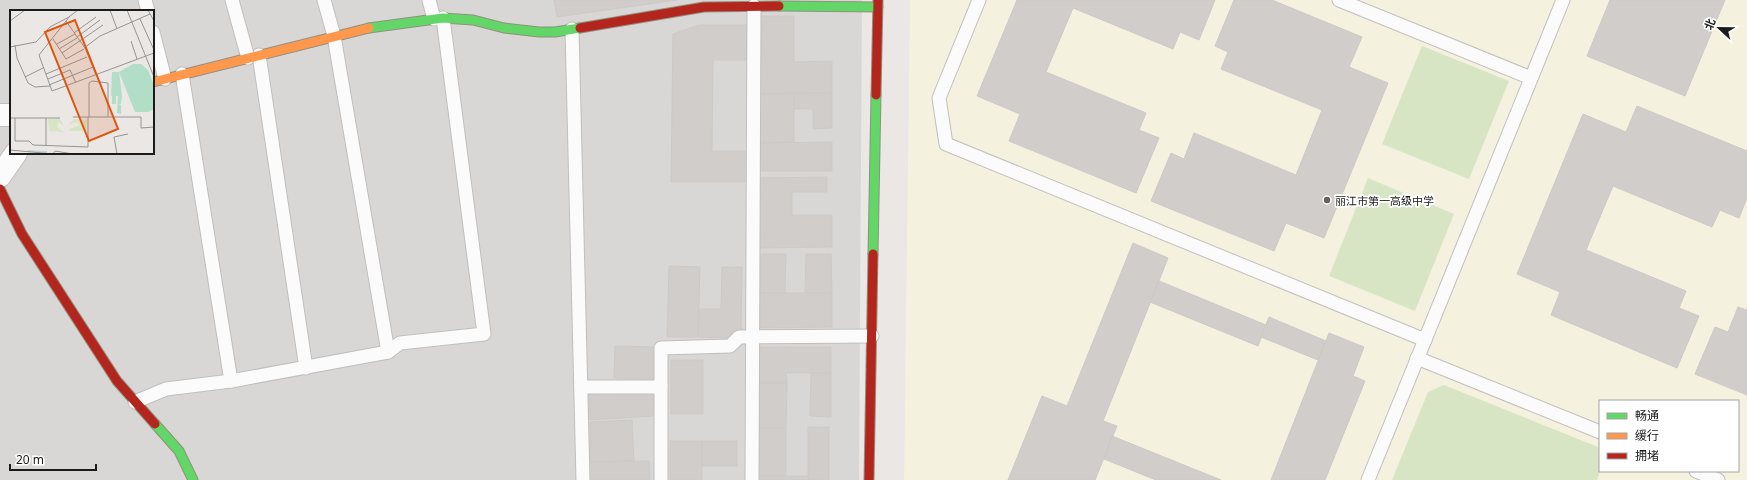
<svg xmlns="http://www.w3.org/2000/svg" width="1747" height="480" font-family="'Noto Sans','Noto Sans SC',sans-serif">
<rect width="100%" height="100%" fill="#eae7e4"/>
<path fill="#d9d7d5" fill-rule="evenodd" d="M0,0H862L859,480H0ZM11,11H153V153H11Z"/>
<path fill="#f4f1df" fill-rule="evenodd" d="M910,0H1747V480H904ZM1600,401H1738V471H1600Z"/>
<g fill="#d8e5c4">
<path d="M1422,46L1509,81L1469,179L1382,144Z"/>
<path d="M1368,178L1454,214L1415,311L1329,276Z"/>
<path d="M1444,385L1598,447C1602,458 1601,471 1597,480H1392L1428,392Z"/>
</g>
<g fill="#d0cdcb" stroke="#cdc9c6">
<path d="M554,0H677L557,17Z"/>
<path d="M1017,0H1215L1199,40L1180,32L1173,49L1073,8L1046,72L1146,113L1139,130L1159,138L1136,193L1009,141L1020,114L977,96Z"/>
<path d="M1234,0H1272L1362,37L1349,67L1388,83L1324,238L1286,223L1274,251L1151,201L1171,153L1184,159L1194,133L1296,175L1322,110L1221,69L1228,52L1215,46Z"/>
<path d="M1610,0H1725L1685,96L1587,56Z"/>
<path d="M759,16H794V62L832,61V93L758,94Z"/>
<path d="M699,25H747L746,60H713L712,151H745V182H671L673,34Z"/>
<path d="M794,93V142L759,143L758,94Z"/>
<path d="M794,93H832V128L813,129V109H794Z"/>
<path d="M1637,106L1747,151V198L1739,218L1720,210L1712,227L1613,186L1586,250L1686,291L1679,308L1699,316L1677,368L1551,315L1560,292L1517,274L1583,114L1626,132Z"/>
<path d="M832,142V171H758L759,143Z"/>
<path d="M827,177V192H792V215H832V247L758,248V178Z"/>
<path d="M1133,243L1168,258L1103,421L1117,426L1095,480H1008L1042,396L1067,406Z"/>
<path d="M758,254H786L785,293H759Z"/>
<path d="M806,254H831L832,293H805Z"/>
<path d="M669,266L700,267L698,337H667Z"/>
<path d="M722,267H742L741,331L731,338L698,337L699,309H721Z"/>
<path d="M1159,281L1266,325L1258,346L1150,302Z"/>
<path d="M759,293H832V327L758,328Z"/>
<path d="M1738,307L1747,310V395L1695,374L1715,327L1728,332Z"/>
<path d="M1269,317L1326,341L1318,360L1261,337Z"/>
<path d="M1329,333L1364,347L1353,376L1365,381L1325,480H1271Z"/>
<path d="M615,346L658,347L657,379L614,378Z"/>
<path d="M757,347H831V373H786L787,383H757Z"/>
<rect x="671" y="360" width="32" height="54"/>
<path d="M811,373H831V417L810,416Z"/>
<path d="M757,383H787L786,428H756Z"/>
<path d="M653,392L654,416L590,420L589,395Z"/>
<path d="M632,420L634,461L591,462L590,422Z"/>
<rect x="808" y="427" width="21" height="53"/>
<path d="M756,428H786V476H757Z"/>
<path d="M1112,436L1221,480H1156L1104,459Z"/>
<rect x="670" y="441" width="32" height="39"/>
<rect x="702" y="441" width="35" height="25"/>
<path d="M649,461L650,480H591V462Z"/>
<rect x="757" y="476" width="51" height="4"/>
</g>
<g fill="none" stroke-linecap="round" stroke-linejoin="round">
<g stroke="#c1bfbe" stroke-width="15">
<g id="lane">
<path d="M145,0L148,11"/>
<path d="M232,0L248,58"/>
<path d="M324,0L334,36L388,352"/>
<path d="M429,0L434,19"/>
<path d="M979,0L939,98L946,144L1425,340"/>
<path d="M1339,0L1531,78"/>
<path d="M572,29L583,480"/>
<path d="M153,32L165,79"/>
<path d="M259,55L306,368"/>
<path d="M182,74L231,381"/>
<path d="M1417,358L1600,432"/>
<path d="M581,387H661"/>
<path d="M135,402L166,389L231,381L388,352L400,343L484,334L443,18"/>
<path d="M1696,471L1718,480"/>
<path d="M661,480V348L730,346L739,337L872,336"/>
<path d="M752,480L754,6"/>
<path d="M1368,480L1563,0"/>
</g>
</g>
<g stroke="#c1bfbe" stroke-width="24">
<g id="street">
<path d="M0,115H11"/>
<path d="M0,176L16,153"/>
</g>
</g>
<g stroke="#91917e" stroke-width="11">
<g id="fast">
<path d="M779,6L878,7"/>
<path d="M369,28L443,18L473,20L504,28L539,32H555L580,28"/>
<path d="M873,254L876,95"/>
<path d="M155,424L179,451L193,480"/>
</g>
</g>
<g stroke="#91917e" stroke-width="11">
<path id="slow" d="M153,82L369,28"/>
</g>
<g stroke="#91917e" stroke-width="11">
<g id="jam">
<path d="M580,28L704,7L779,6"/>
<path d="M876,95L878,0"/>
<path d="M0,189L22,234L117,381L155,424"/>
<path d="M869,480L873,254"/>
</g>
</g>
<use href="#lane" stroke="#fcfbfb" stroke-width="13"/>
<use href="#street" stroke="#fcfbfb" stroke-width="22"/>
<use href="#fast" stroke="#63d668" stroke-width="9"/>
<use href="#slow" stroke="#ff974d" stroke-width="9"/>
<use href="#jam" stroke="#b3261e" stroke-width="9"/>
</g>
<circle fill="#636261" stroke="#fff" stroke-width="1.5" cx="1327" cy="200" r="4"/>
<g text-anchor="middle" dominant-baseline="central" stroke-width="3.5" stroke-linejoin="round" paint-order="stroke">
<g font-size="11" fill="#1b1b1b" stroke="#fff" text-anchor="start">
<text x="1335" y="200">丽江市第一高级中学</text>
</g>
</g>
<g transform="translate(10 10)">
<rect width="144" height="144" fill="#eae7e4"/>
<path d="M38,109H50L54,116L49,112L47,117L54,122L39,121ZM64,109L77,110L76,121H59V119L70,115L66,112L59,115Z" fill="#d8e5c4"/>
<path d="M123,54H131L138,60L144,75V99L138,102H125L109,62L112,86L111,94L108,95H111V104L107,103L108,86H106V94H102V86H106H101L102,62H109Z" fill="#b2dec8"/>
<path fill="none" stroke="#b9d6db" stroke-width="2" d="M18,141L37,142"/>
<path fill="none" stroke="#979594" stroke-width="1" d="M68,0L60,6L29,45L42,81L144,43M100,0L107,19M117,0L144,67M138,0L144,11M130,9L144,40M0,11L15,0M56,11L75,38L86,65M64,23L86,7M67,27L90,10M43,29L56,49L74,39M121,31L127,49M47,34L65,24M5,35L7,48L18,73L25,77L40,76M0,37L26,32L40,17L59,7M74,38L90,26L140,4M49,39L67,28M52,43L93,15M36,64L77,47M15,67L33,58M38,69L60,60L66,73M39,75L83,57M63,107H131V118L144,117M79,107V73L82,71L98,73V107M0,108H50M5,108V131H19L23,135L78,137V107M36,136V108M0,140L43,144M43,144L45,141L63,144M107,144L104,127L118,124"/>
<path fill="#de560d" fill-opacity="0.15" stroke="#de560d" stroke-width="2" d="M65,10L108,119L79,131L35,22Z"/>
<rect width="144" height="144" fill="none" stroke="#1b1b1b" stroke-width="2"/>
</g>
<rect x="1599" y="400" width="140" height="72" fill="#ffffff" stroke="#a4a4a4"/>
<rect x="1607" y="413" width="20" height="6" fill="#63d668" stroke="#a4a4a4"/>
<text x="1635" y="420" font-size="12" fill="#1b1b1b">畅通</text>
<rect x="1607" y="433" width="20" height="6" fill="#ff974d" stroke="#a4a4a4"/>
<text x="1635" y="440" font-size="12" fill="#1b1b1b">缓行</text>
<rect x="1607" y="453" width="20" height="6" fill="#b3261e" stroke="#a4a4a4"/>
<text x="1635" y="460" font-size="12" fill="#1b1b1b">拥堵</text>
<g transform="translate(1719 28) rotate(292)" stroke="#ffffff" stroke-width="3" paint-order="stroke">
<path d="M0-3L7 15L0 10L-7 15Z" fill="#1b1b1b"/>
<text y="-6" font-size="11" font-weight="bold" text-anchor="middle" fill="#1b1b1b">北</text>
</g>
<path d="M10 464v6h86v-6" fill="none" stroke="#1b1b1b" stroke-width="2"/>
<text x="16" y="464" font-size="12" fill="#1b1b1b" stroke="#ffffff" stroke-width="3" paint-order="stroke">20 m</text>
</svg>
